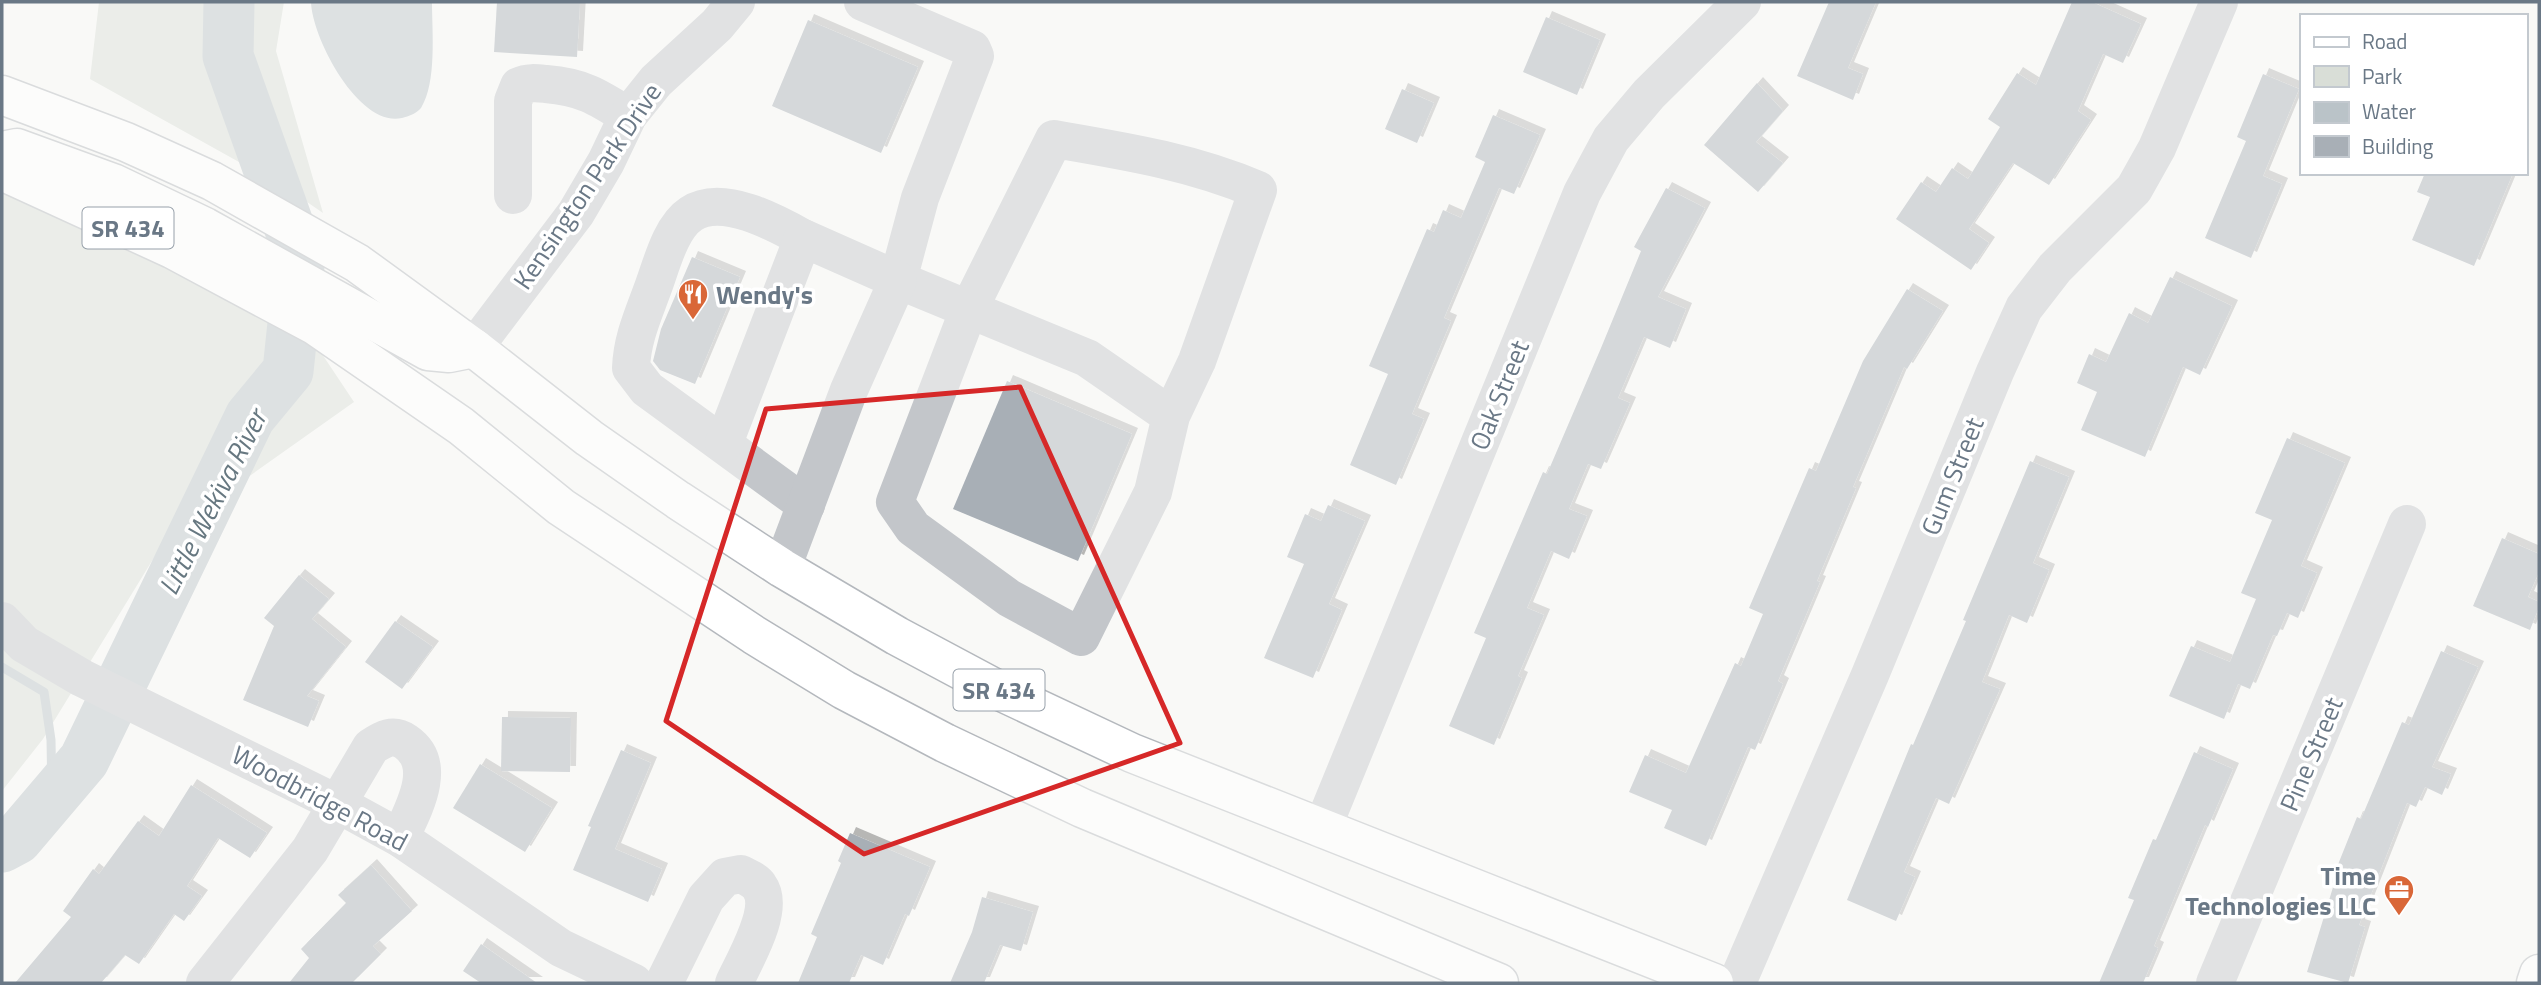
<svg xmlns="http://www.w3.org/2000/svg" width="2541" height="985" font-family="'Titillium Web',sans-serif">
<defs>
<filter id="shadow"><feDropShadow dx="6" dy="-6" stdDeviation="0" flood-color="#0004"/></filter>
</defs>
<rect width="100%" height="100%" fill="#f9f9f7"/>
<g fill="#d9ded7">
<path d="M99,2H284L276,51L323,213L291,191L90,79Z"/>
<path d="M2,189L165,264L318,348L354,402L169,533L43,739L2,791Z"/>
</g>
<path fill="#bac3c8" d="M311,2H432C432,32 437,82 421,108C416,114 409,116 402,118C359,128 312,38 311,2Z"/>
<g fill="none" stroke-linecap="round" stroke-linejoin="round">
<path stroke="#bac3c8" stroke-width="9" d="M2,667L44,692L51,740L52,798"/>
<path stroke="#bac3c8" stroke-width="51" d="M2,847L17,839L84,760L250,417L288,371L300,257L228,56L229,2"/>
</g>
<g fill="#a8afb6" filter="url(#shadow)">
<path d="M497,2H580L577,57L494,52Z"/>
<path d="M1829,2H1876L1848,68L1863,74L1853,100L1797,76Z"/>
<path d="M2072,2H2092L2141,24L2123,63L2103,54L2078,111L2091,120L2049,185L2013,163L1969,229L1989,243L1971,270L1896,219L1921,182L1936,192L1952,168L1968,179L2000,127L1988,119L2017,73L2036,85Z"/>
<path d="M1546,17L1600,40L1577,95L1523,72Z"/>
<path d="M808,20L918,67L881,153L772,106Z"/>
<path d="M2263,74L2299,89L2263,176L2282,184L2251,258L2205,238L2246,141L2237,137Z"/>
<path d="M1757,83L1783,111L1756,142L1783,163L1758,192L1704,145Z"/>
<path d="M1402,89L1434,103L1417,143L1385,129Z"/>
<path d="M1493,115L1540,135L1514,194L1499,188L1444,318L1451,321L1412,414L1424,419L1396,485L1350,465L1388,374L1369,366L1427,229L1434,232L1443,210L1461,218L1485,162L1475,157Z"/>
<path d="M2425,173H2513L2474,266L2412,240L2430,197L2417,192Z"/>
<path d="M1666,188L1705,208L1658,297L1686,309L1670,348L1644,337L1618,398L1630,403L1601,469L1588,464L1569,509L1587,516L1569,559L1551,551L1527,608L1544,615L1518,676L1522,678L1494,745L1449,726L1486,638L1474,633L1543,472L1547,474L1601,348L1641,251L1634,247Z"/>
<path d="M692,257L740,277L695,384L660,370L653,361L661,329Z"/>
<path d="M2170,277L2232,306L2200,375L2183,367L2145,457L2081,430L2097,392L2077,383L2089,354L2106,362L2129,313L2148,323Z"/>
<path d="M1907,289L1943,311L1907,369L1904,367L1853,487L1856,488L1817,581L1820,582L1778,681L1783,684L1755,750L1748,747L1706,846L1664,828L1672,810L1629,792L1645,755L1686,773L1735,663L1741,666L1763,614L1749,608L1809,468L1816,471L1863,361Z"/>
<path d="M1007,381L1132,434L1078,561L953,509Z"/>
<path d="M2287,438L2345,463L2301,566L2317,573L2298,618L2287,613L2277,636L2273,635L2250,689L2238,684L2224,719L2169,696L2191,646L2230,662L2256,599L2241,593L2272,520L2255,513Z"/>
<path d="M2030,461L2069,477L2033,563L2049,570L2027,623L2009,615L1982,682L2000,689L1949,804L1936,798L1904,872L1915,877L1896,921L1847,900L1911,744L1913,745L1966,621L1963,620Z"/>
<path d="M1328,505L1365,521L1329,604L1342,610L1313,678L1264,658L1304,564L1287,557L1305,514L1321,521Z"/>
<path d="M2502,538L2539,554V572L2528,597L2539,602V607L2530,630L2473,606Z"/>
<path d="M299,575L329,599L312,619L346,647L307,696L319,701L308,727L243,700L274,626L264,618Z"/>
<path d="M395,621L433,647L402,689L365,662Z"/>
<path d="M2441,651L2478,667L2432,767L2451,774L2442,795L2425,787L2416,807L2407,803L2359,925L2365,927L2348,983L2307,972L2334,884L2331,882L2357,817L2361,819L2402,722L2409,725Z"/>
<path d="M502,717L571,718L570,772L501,771Z"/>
<path d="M621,750L651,763L615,849L662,869L648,902L573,870L591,827L588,826Z"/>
<path d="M2194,752L2233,769L2208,827L2205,825L2154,946L2158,948L2143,983H2099L2134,900L2128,898L2153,839L2156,840Z"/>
<path d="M480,764L552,808L525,852L453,808Z"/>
<path d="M191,785L267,833L250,858L218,838L187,886L202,896L184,921L174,914L139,964L125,955L101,983H15L71,917L63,911L93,869L99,874L138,821L159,836Z"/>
<path d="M850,833L930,867L909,916L905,914L883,965L861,955L849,983H798L817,937L811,934L841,863L838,861Z"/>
<path d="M371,865L412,911L373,946L381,954L352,983H289L309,958L301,949L346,903L338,895Z"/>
<path d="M982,897L1033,912L1021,951L1000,945L984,983H950L972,932Z"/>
<path d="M481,944L537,983H481L463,971Z"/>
</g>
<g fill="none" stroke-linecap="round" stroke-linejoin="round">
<g stroke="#b4b8bd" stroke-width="41">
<g id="major">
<path d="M2,95L126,142L212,181L357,263L474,348L589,438L678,500L782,568L897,636L1000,691L1132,753L1714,983"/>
<path d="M2,151L17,148L113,183L205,227L428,351L449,353L474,348"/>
<path d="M2,171L172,249L316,326L461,426L561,507L754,635L844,690L945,743L1082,808L1499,983"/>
<path d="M2536,983L2539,974"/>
</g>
</g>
<g stroke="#c3c6ca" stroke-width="38">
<path d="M863,2L972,49L975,56L920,198L898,280L1087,358L1171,416L1153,492L1081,637L1009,598L913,528L895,502L969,309L1054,139C1124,151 1193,162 1258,190L1197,361L1171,416"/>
<path d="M513,195V101L519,86C528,82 536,83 546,84C583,87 598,97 628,116"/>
<path d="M803,238C776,223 722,193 691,214C671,227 662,263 654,285C644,313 632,338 631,368L647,389L806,505"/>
<path d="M474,348L576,213L606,162L628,116L656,81L717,25L736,2"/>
<path d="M724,443L803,238L898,280L849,390L782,568"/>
<path d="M2,621L24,644L82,678L336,803L400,838L561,948L634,983"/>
<path d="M1322,829L1582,193L1611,139L1649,94L1742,2"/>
<path d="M205,983L310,850L371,747C383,739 393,733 406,742C439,765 413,810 400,838"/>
<path d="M664,983L706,898L725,877L741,874C747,877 756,881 759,886C776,909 744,961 734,983"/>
<path d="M1737,983L1870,675L1995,372L2024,308L2055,268L2134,189L2157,148L2219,2"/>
<path d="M2215,983L2407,524"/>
</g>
<use href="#major" stroke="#fff" stroke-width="38"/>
</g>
<path d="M0 0H2541V985H0ZM1020,387L1180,743L864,854L666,721L766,409Z" fill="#f9f9f7" fill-opacity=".55" fill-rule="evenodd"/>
<path fill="none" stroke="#d62828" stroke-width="5" stroke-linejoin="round" d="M1020,387L1180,743L864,854L666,721L766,409Z"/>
<defs>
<g id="restaurant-pin" transform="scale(1.575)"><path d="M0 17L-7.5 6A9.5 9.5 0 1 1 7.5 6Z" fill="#d96738" stroke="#fff"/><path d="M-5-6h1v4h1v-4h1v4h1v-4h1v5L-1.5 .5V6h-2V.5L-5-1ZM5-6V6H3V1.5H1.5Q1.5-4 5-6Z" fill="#fff"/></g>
<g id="office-pin" transform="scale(1.575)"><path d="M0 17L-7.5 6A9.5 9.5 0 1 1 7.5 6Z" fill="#d96738" stroke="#fff"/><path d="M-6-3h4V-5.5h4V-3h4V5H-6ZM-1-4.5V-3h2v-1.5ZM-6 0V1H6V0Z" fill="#fff"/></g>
</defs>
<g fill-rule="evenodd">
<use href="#restaurant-pin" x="693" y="294"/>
<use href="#office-pin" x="2399" y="890"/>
</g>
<g text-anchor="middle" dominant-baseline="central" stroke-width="7" stroke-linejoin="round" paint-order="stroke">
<g fill="#fff" stroke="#97a0aa" stroke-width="2">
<rect x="82.5" y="207.5" width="91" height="41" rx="5"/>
<rect x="953.5" y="669.5" width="91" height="41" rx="5"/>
</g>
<g font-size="24" font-weight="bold" fill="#6a7886">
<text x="128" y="228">SR 434</text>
<text x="999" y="690">SR 434</text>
</g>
<g font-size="26" fill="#6a7886" stroke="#fff">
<text transform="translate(587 186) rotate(-56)">Kensington Park Drive</text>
<text transform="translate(1499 395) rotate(-68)">Oak Street</text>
<text transform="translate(1952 476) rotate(-68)">Gum Street</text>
<text transform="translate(2311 754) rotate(-67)">Pine Street</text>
<text transform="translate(320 798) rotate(28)">Woodbridge Road</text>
</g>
<g font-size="26" font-weight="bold" fill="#6a7886" stroke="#fff" text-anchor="start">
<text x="716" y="294">Wendy's</text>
<text x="2376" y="875" text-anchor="end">Time<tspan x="2376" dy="30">Technologies LLC</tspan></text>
</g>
<g font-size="28" font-style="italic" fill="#677881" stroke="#fff">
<text transform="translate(212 502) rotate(-63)">Little Wekiva River</text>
</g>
</g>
<rect width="2541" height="985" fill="none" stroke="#6a7886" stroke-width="7"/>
<rect x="2300" y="14" width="228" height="161" fill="#ffffff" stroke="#c3c9cf" stroke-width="2"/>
<rect x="2314" y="37" width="35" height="10" fill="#ffffff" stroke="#c3c9cf" stroke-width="2"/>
<text x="2362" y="49" font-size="21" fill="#6a7886">Road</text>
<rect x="2314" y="66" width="35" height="21" fill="#d9ded7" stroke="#c3c9cf" stroke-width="2"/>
<text x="2362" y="84" font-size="21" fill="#6a7886">Park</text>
<rect x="2314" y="102" width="35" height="21" fill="#bac3c8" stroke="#c3c9cf" stroke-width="2"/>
<text x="2362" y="119" font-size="21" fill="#6a7886">Water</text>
<rect x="2314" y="136" width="35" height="21" fill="#a8afb6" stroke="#c3c9cf" stroke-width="2"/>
<text x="2362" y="154" font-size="21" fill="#6a7886">Building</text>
</svg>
